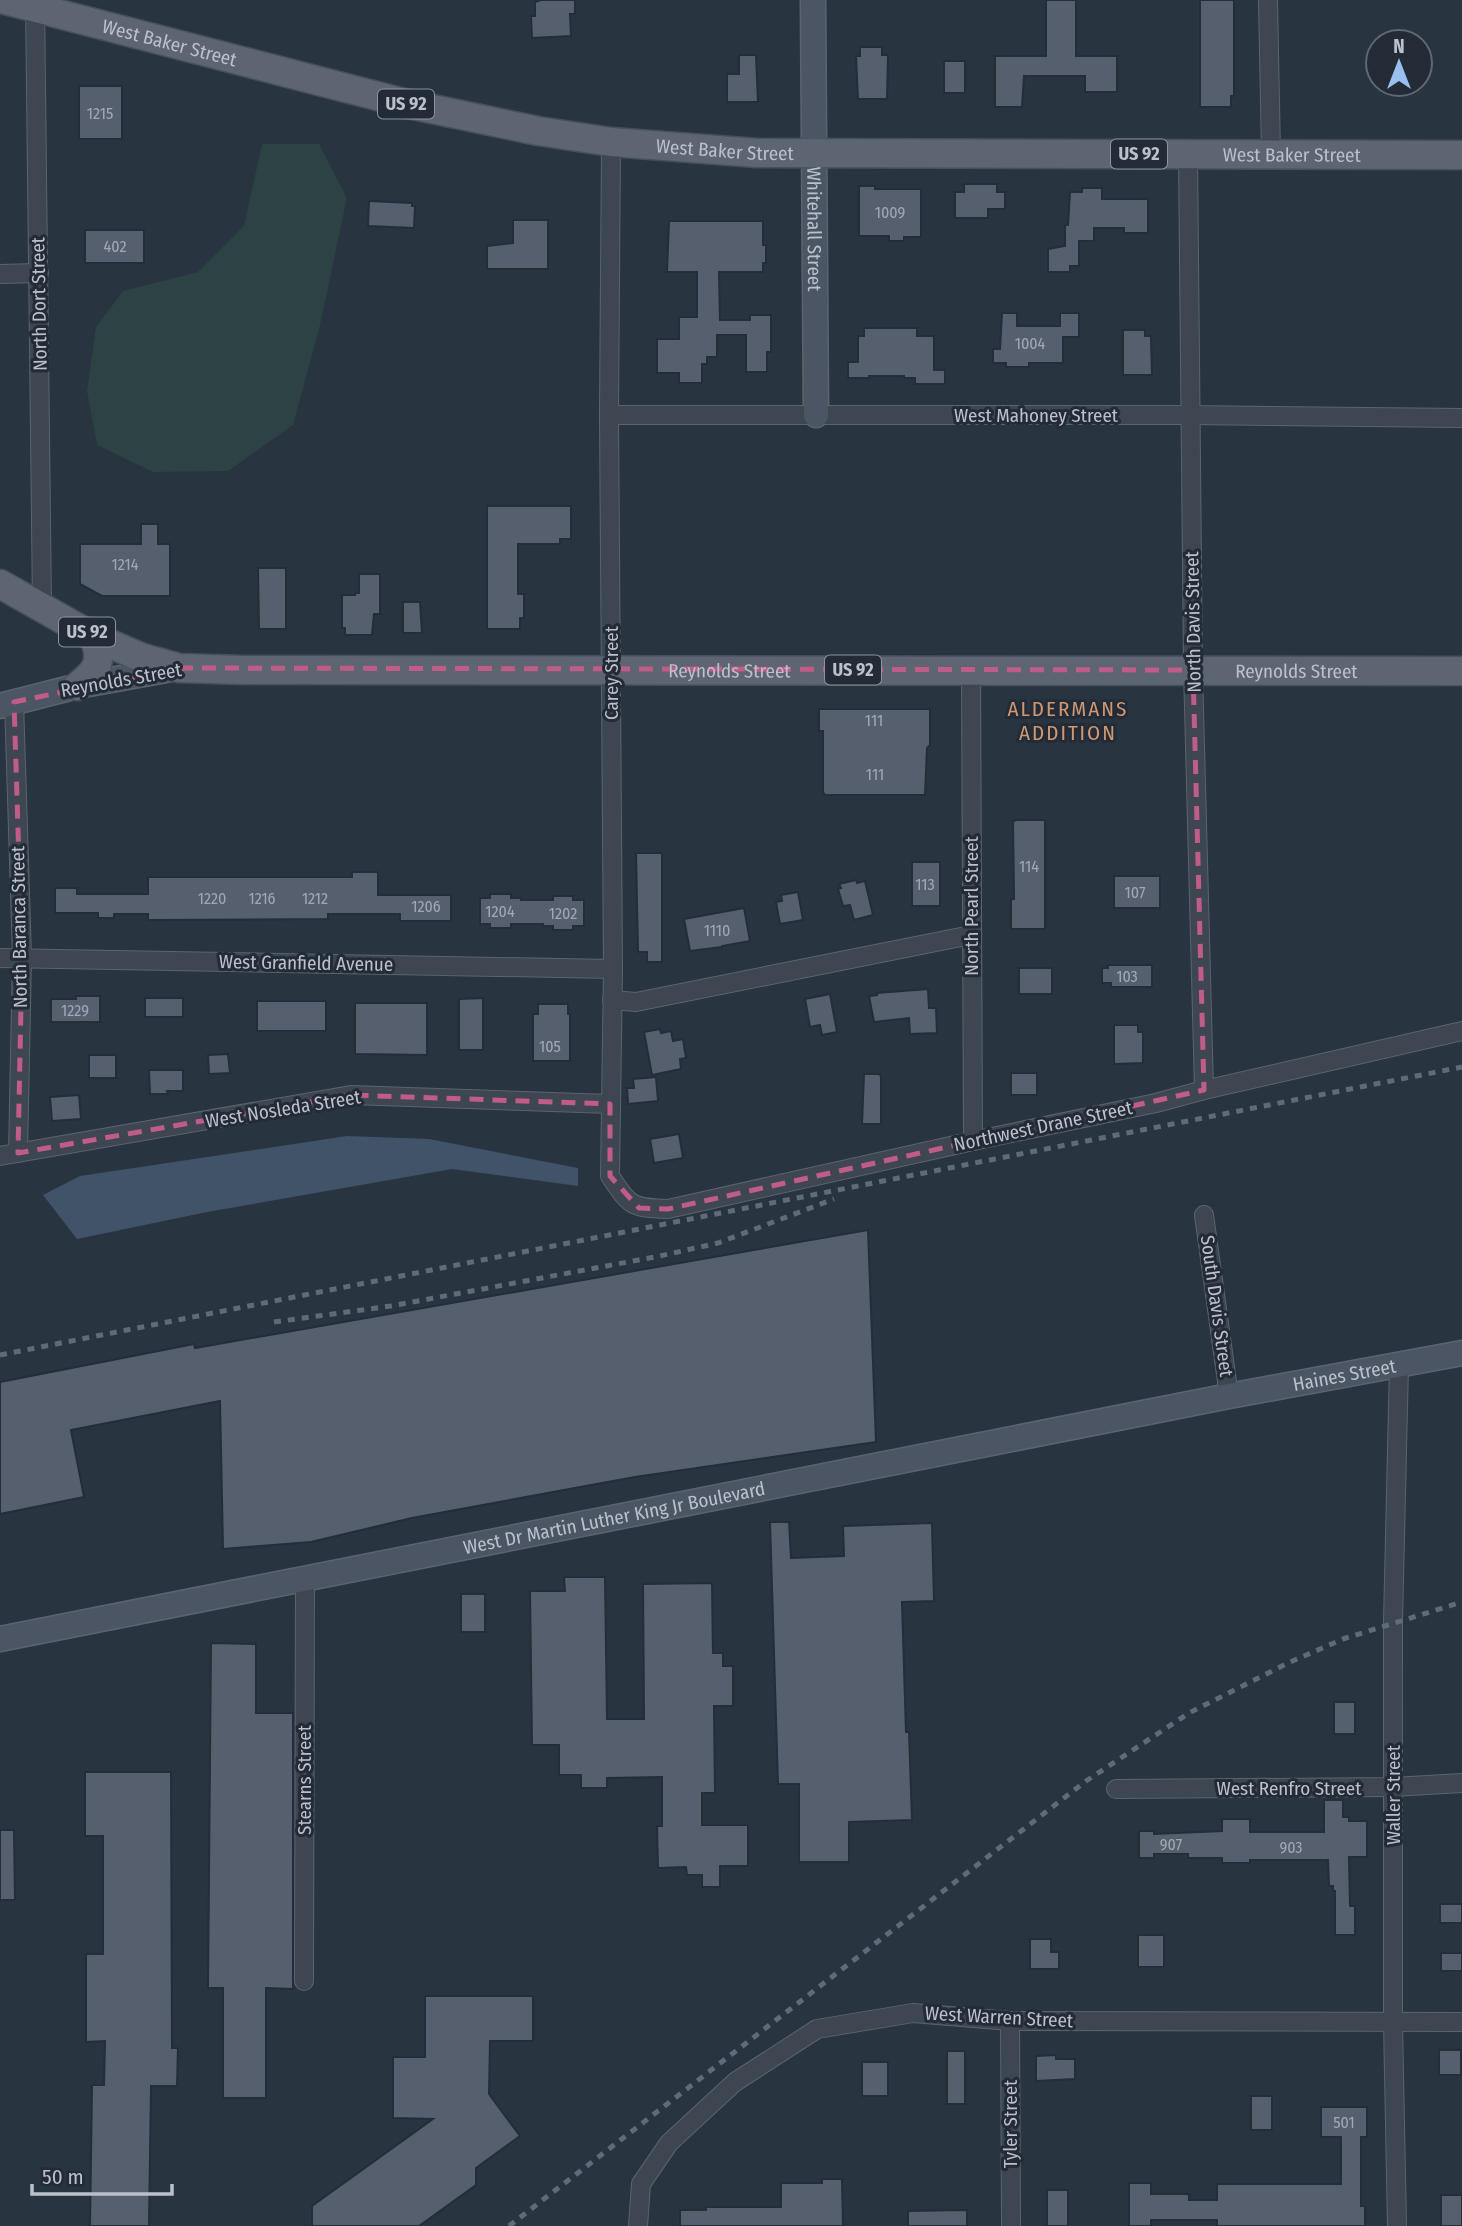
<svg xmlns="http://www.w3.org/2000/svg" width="1462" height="2226" font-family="'Fira Sans Condensed',sans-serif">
<rect width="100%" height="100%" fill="#293441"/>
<path fill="#2c4243" d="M262,144H319L347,198L320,325L293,425L228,471L153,472L97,445L87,391L96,327L123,291L198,272L244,226Z"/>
<path fill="#415369" d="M347,1136L429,1139L578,1168V1186L452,1169L207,1212L77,1239L43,1195L80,1176Z"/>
<g fill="#555f6e" stroke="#242d38" stroke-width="2">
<path d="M541,0H575V14H570L571,36L532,38L531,16H535V2Z"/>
<path d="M1046,0H1076V56H1117V92H1085V76H1024L1022,107H995V56H1046Z"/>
<path d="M1200,0H1234V96H1231V107H1200Z"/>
<path d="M860,47H882V55H888L887,99H858L856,56H860Z"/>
<path d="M739,55H756L758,102H727V74H739Z"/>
<rect x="944" y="61" width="21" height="32"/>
<rect x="79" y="86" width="43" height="53"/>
<path d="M964,184H997V192H1005V209H988V218H955V192H964Z"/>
<path d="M859,186H875V189H921V237H904V241H889V236H859Z"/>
<path d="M1082,188H1102V199H1148V233H1124V228H1094V241H1079V266H1070V272H1048V249L1065,246V225H1068L1070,192H1082Z"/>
<path d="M369,201L412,203V206H415L414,228L368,226Z"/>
<path d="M513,220H548V269H487V246L513,243Z"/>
<path d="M669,221H763V245H766V263H763V272H719L720,320H750V315H771V352H767V372H746V335H717V357H707V364H702V383H679V373H657V339H679V317H697V272H667Z"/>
<rect x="85" y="230" width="59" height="33"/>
<path d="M1002,313H1017V326H1060V313H1079V337H1063V363H1029V367H1006V363H993V349H1000Z"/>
<path d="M864,328H917V336H934V370H945V384H915V378H904V376H869V378H848V362H858V336H864Z"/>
<path d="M1123,330H1145V336H1151L1152,375H1123Z"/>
<path d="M487,506H571V539H560V544H518V594H524V618H520V629H487Z"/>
<path d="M141,524H158V544H170V596H102L80,584V544H141Z"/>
<path d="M258,568H286V629H259Z"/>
<path d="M359,574H380V614H374L372,635H345V628H342V595H355V593H359Z"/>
<path d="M403,602H420L422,633H403Z"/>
<path d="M819,709H930V745L927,748L925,795H825L823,792V731H819Z"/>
<path d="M1017,820H1045V929H1011V899H1014L1013,821Z"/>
<path d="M636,853H662V962H647V952H638Z"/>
<rect x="912" y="862" width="28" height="44"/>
<path d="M352,872H378V895H451V921H400V914H328V919L148,920V914H114V918H98V913H55V888H77V894H148V877H352Z"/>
<rect x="1114" y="876" width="46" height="32"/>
<path d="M856,880L857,883L865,881L873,915L854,920L850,905L843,906L838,889L841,888L839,884Z"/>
<path d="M798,892L803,920L780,924L776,902L782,901L781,895Z"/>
<path d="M490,894H511V898H521V900H553V896H573V900H584V926H573V930H553V926H543V924H511V928H490V924H480V898H490Z"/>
<path d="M744,908L750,941L722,946V947L690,951L684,919Z"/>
<path d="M1108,965H1152V987H1111V983H1102V968H1108Z"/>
<rect x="1019" y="968" width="33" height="26"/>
<path d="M928,989L929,1008H936L937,1033L910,1034L909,1018L874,1022L869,996L877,995V993Z"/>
<path d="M830,994L837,1032L822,1035L820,1025L810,1027L805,999Z"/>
<path d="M76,996H100V1022H51V999H76Z"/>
<rect x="145" y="998" width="38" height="19"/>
<path d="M483,998V1050H459V999Z"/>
<rect x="257" y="1001" width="69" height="30"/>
<path d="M355,1003H427V1055L355,1054Z"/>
<path d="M538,1004H568V1014H570V1061H533V1014H538Z"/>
<path d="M1114,1025H1138V1032H1143V1063L1114,1064Z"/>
<path d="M660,1029L661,1033L671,1031L673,1041L683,1039L686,1058L680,1059L681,1069L652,1075L644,1032Z"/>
<path d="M228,1054L230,1073L209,1074L208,1055Z"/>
<rect x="89" y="1055" width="27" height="23"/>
<path d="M149,1070H183V1091H167L168,1094H150Z"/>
<rect x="1011" y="1073" width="26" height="22"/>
<path d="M864,1074H879L881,1076V1124H862Z"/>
<path d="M656,1077L658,1101L628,1104L627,1088H634L633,1079Z"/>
<path d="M79,1095L81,1119L52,1121L50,1097Z"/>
<path d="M679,1134L683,1158L654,1163L650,1139Z"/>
<path d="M868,1230L876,1442L635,1477L412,1518L311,1542L223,1549L220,1401L71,1430L84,1497L0,1514V1382L194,1344L195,1348Z"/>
<path d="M770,1522H789L791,1558L844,1556L843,1526L932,1523L934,1601L902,1602L906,1732H909L912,1820L849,1822V1862H799V1784H778Z"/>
<path d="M564,1577H605L607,1719H644L643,1584L712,1583L713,1653H723V1666H733V1706H714L715,1793H702V1825H748V1866H720V1887H702V1875H687L686,1867L658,1868L657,1826H662V1777L607,1778V1788H581V1775H559V1745H532L530,1591H565Z"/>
<rect x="461" y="1594" width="24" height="38"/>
<path d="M211,1643L256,1644V1713H293V1989L266,1988V2098H223V1988H208Z"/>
<rect x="1334" y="1702" width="21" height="32"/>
<path d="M85,1772H171L172,2048H178L177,2086H151L149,2226H90L92,2085H104L105,2041L86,2042V1954H103V1836H85Z"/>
<path d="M1324,1800H1343V1817H1349V1821H1367V1857H1349L1350,1906H1355V1935H1335V1891H1333V1886H1329L1328,1860H1250V1863H1222V1858H1188V1854H1154V1858H1139V1831H1154V1834L1222,1831V1819H1250V1832H1324Z"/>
<path d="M0,1830H14L15,1900H0Z"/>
<rect x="1440" y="1904" width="22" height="19"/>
<rect x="1138" y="1935" width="26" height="32"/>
<path d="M1030,1939H1051V1952H1059V1969H1030Z"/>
<rect x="1441" y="1953" width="21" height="18"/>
<path d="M425,1996H533V2041H490L489,2094L520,2136L476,2168V2185L419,2226H312V2206L433,2119L393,2118V2057H425Z"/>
<rect x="1439" y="2050" width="22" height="25"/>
<rect x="947" y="2051" width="18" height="53"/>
<path d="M1056,2055V2059H1075V2079L1036,2081V2056Z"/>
<rect x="862" y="2062" width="26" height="34"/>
<rect x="1251" y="2096" width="21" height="34"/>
<path d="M1321,2107H1367V2137H1361V2206H1365V2226H1217V2220H1151V2226H1129V2183H1151V2194H1189V2200H1217V2184H1341V2137H1321Z"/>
<path d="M822,2179H842L843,2226H680V2210H706V2207H781V2183H822Z"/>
<rect x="1047" y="2190" width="21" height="36"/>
<rect x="1441" y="2195" width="21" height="31"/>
<path d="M967,2210V2226H908V2211Z"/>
</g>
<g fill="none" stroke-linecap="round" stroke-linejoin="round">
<g stroke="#5b646e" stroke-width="20">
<g id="street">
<path d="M35,0L42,607"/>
<path d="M1268,0L1271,154"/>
<path d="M611,142L609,415L613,969L610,1176C630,1206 631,1208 668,1209L973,1141L1156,1103L1204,1090L1462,1031"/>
<path d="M1188,154L1193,670L1204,1090"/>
<path d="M0,274L39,273"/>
<path d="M609,415H1190L1462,418"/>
<path d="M971,670L973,1141"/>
<path d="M14,702L22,957L18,1153"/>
<path d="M0,958L613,969"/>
<path d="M612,1000L636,1002L971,935"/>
<path d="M0,1156L351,1095L610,1104"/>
<path d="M1204,1215L1229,1396"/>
<path d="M1116,1789L1393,1787L1462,1783"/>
<path d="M304,1981L305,1578"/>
<path d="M1010,2021L1011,2226"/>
<path d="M638,2226L641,2184L669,2143L735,2082L817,2029L913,2013L1010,2021L1462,2022"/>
<path d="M1397,2226L1393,2023V1622L1399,1365"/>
</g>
</g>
<g stroke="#5b646e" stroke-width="27">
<g id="secondary">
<path id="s1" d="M813,0L816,415"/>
<path d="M0,706L78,686L177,668"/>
<path id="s2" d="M0,1639L1229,1396L1462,1353"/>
</g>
</g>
<g stroke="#474f5a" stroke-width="31">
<g id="primary">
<path id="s3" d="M5,0L408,104L538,131L611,142L757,153L1462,155"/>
<path id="s4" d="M0,584L94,637L143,658L179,668L243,670L1462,671"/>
<path d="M78,686C98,670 103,662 94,637"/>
</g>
</g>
<use href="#street" stroke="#3d4651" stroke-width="18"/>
<use href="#secondary" stroke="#4c5564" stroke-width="24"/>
<use href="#primary" stroke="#5c6571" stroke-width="28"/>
<g stroke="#606a78" stroke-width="5" stroke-dasharray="7 7" stroke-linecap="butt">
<path d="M274,1322L391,1306L660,1256L718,1243L834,1199"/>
<path d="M0,1355L1462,1067"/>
<path d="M509,2226L1086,1781L1189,1713L1288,1663L1343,1639L1462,1602"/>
</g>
</g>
<path fill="none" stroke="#bf5c88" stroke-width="5" stroke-dasharray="14 9" stroke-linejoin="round" d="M179,668L1193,670L1204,1090L668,1209L639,1208L610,1176V1104L351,1095L18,1153L22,957L14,702Z"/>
<g text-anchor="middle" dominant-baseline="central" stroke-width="6" stroke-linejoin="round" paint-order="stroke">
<g font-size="16" fill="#a1a8b4">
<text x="100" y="113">1215</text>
<text x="890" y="212">1009</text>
<text x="115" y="246">402</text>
<text x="1030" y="343">1004</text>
<text x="125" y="564">1214</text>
<text x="874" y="720">111</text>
<text x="875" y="774">111</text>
<text x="1029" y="866">114</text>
<text x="925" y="884">113</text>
<text x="1135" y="892">107</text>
<text x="212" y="898">1220</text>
<text x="262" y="898">1216</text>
<text x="315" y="898">1212</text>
<text x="426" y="906">1206</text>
<text x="500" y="911">1204</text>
<text x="563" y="913">1202</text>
<text x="717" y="930">1110</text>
<text x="1127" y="976">103</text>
<text x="75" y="1010">1229</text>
<text x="550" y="1046">105</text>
<text x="1171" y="1844">907</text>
<text x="1291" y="1847">903</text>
<text x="1344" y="2122">501</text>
</g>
<g fill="#222b36" stroke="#8c949e" stroke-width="2">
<rect x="378" y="89.5" width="56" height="29" rx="5"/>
<rect x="1111" y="139.5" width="56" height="29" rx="5"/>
<rect x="59" y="617.5" width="56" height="29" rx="5"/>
<rect x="825" y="655.5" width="56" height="29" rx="5"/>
</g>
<g font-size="18" font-weight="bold" fill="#bac1cb">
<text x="406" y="104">US 92</text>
<text x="1139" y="154">US 92</text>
<text x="87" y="632">US 92</text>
<text x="853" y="670">US 92</text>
</g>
<g font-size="19" fill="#bac1cb" stroke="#222b36">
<text stroke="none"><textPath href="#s3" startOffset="170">West Baker Street</textPath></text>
<text stroke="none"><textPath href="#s3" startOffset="737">West Baker Street</textPath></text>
<text stroke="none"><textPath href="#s3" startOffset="1304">West Baker Street</textPath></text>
<text stroke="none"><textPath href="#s1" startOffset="229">Whitehall Street</textPath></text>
<text transform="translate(39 304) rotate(-91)">North Dort Street</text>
<text x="1036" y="415">West Mahoney Street</text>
<text transform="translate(1193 622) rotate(-91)">North Davis Street</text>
<text stroke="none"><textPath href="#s4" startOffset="749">Reynolds Street</textPath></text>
<text stroke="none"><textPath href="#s4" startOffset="1316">Reynolds Street</textPath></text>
<text transform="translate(611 673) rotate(-90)">Carey Street</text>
<text transform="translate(121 680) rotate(-10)">Reynolds Street</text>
<text transform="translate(971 906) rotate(-90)">North Pearl Street</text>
<text transform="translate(19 927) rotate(-91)">North Baranca Street</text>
<text transform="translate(306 963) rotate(1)">West Granfield Avenue</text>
<text transform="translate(283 1109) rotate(-9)">West Nosleda Street</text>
<text transform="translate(1043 1126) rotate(-12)">Northwest Drane Street</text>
<text transform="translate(1217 1306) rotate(82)">South Davis Street</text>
<text stroke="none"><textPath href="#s2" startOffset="1370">Haines Street</textPath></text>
<text stroke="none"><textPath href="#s2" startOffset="626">West Dr Martin Luther King Jr Boulevard</textPath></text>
<text transform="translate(304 1780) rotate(-90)">Stearns Street</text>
<text x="1289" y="1788">West Renfro Street</text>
<text transform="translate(1393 1795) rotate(-90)">Waller Street</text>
<text transform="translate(999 2017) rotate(3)">West Warren Street</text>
<text transform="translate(1010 2124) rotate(-90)">Tyler Street</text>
</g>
<g font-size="21" letter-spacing="2" fill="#ce9872" stroke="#222b36">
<text x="1068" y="709">ALDERMANS<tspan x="1068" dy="24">ADDITION</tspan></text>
</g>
</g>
<g transform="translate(1399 63)"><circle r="33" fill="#222b36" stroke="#5f6772" stroke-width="2"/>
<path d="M0-5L12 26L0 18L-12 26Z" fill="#9abef0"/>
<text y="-10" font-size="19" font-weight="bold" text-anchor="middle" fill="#bac1cb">N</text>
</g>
<path d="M32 2184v10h140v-10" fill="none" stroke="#bac1cb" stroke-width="3.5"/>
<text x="42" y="2184" font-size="21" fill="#bac1cb" stroke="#222b36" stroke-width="5" paint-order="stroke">50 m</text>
</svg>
